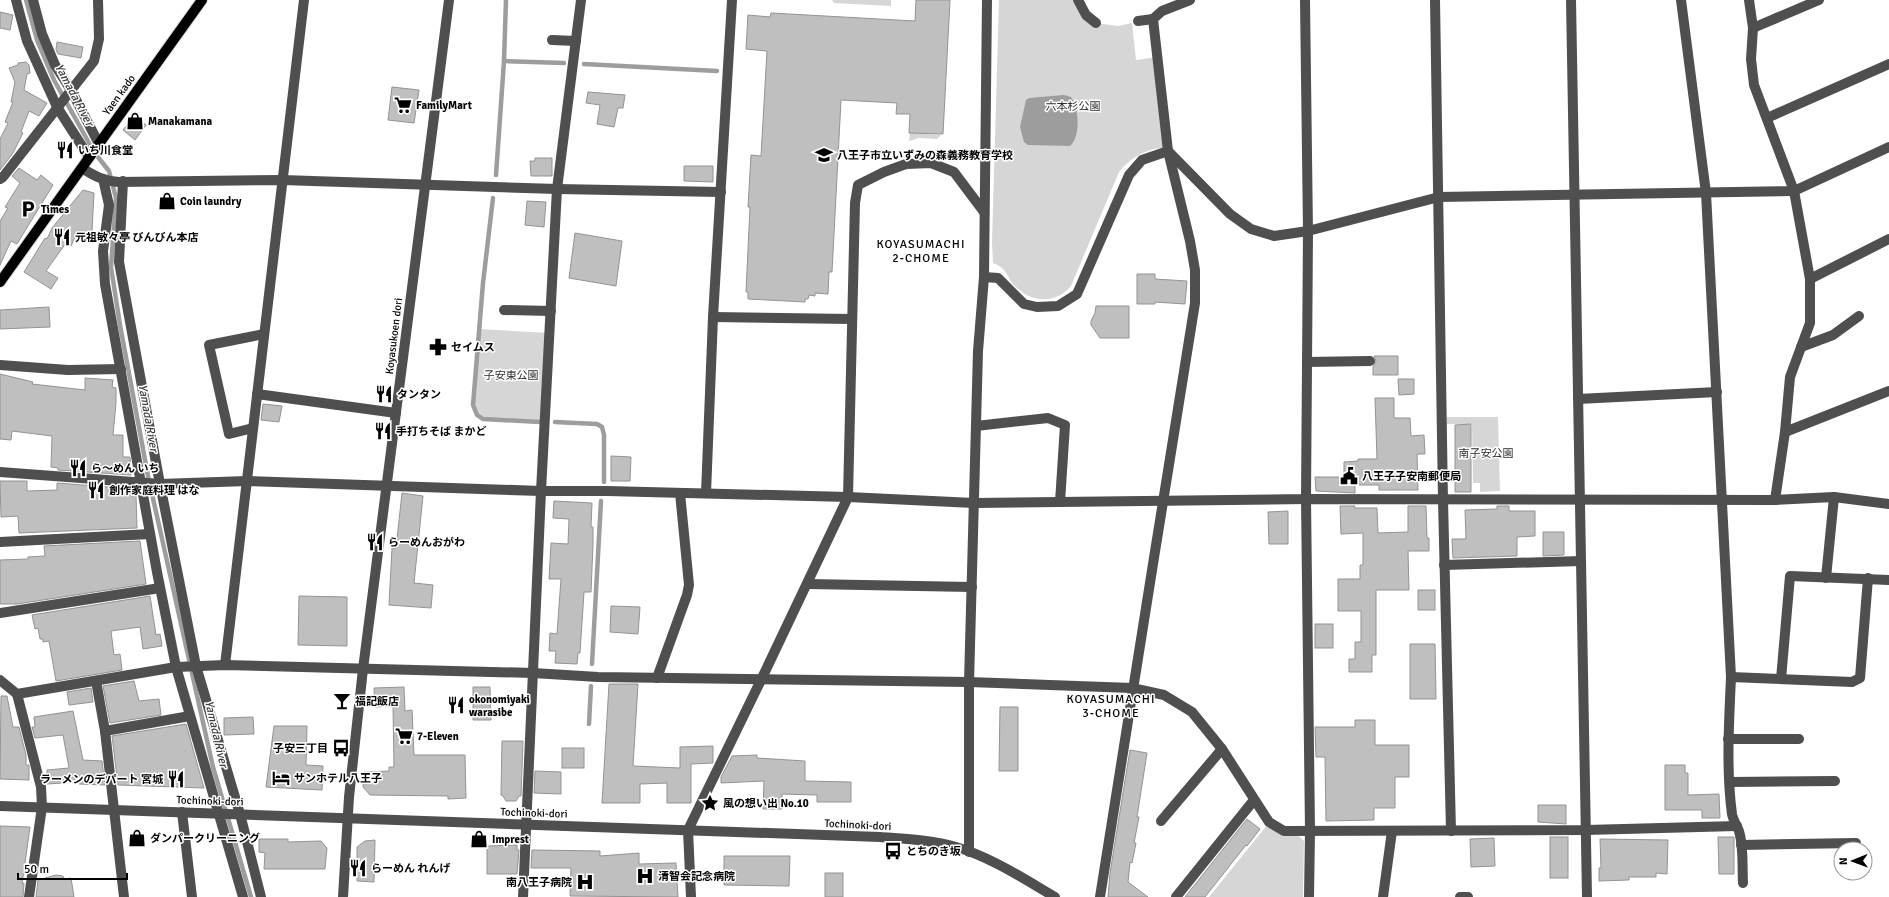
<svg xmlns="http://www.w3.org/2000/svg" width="1889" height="897" font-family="Signika,'Noto Sans JP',sans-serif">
<rect width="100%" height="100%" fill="#fff"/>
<g fill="#d6d6d6">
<path d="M832,0H891V6L834,3Z"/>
<path d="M999,0H1078L1096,23L1118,26L1132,23L1136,60L1157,57L1168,147C1148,148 1132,156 1119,172L1071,286C1056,304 1032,303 1016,287C1005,277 1010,270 993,263L992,242Z"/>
<path d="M910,133L941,135L937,139L919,138L909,141Z"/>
<path d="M479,329L549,333L545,422L483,419L477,415L473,405Z"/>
<path d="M1447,417H1498L1500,491L1480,492V483H1473L1472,424H1447Z"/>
<path d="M1268,824L1295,833L1304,841L1303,897H1209Z"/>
</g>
<path fill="#9d9d9d" d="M1064,95L1071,97C1079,108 1081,136 1070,146L1028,145L1024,142L1020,127L1026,100L1029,98Z"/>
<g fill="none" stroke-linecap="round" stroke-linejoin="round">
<g stroke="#9d9d9d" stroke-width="4.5">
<path d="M26,0L37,40L54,80L94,152L109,171L116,198L111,267L120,325L148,476L213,767L251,897"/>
<path d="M504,61L564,63"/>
<path d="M584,64L717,71"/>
<path d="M496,175L504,61L506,0"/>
<path d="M493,198L483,283L473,405L477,415L483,419L540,422"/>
<path d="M555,422L597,424L602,427L604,435V482"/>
<path d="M592,664L601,501"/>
<path d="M589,724L591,686"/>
</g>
</g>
<g fill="#bfbfbf" stroke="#939393">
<path d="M916,0H950L943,134L909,133L910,114H896L897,103L841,100L832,272H829L828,294L815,293V296L809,295L808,299H805V302L748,299V292H746L750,207H748L751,155L761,156L767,51L746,49L748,15L770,17L771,13L915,21Z"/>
<path d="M0,12L13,15L10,30L0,28Z"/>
<path d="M57,42L83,47L81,58L58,54L56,50Z"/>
<path d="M26,62L29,65L30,73L27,74L24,90L47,103L39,116L29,111L21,132L23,133L13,153L0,170V139L8,123L5,122L13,102H11L15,82L9,68L18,65V63Z"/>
<path d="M392,87L419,90L414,123L388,120Z"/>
<path d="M588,92L625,95L623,108H618L614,127L597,124L600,105L586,103Z"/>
<path d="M134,116L146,125L135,140L123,130Z"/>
<path d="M535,158H552V176H531L530,161H535Z"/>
<path d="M684,166H713V182L684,181Z"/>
<path d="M19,168L37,180L41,175L53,185L17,244L11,241L0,265V221L8,208L5,207L20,183L12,176Z"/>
<path d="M83,190L94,193L92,231L90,238L77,233L71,246L66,243L46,271L58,278L51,289L24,272L45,238L47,239L52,228Z"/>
<path d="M527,201L546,202L544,227L525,225Z"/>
<path d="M575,233L622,241L616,286L569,278Z"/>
<path d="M1137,274H1155V279L1187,281L1185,304L1155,302V304H1137Z"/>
<path d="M1096,306H1129V338H1100L1091,325V321L1095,313Z"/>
<path d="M49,307L50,327L0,329V310Z"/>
<path d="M1374,356H1398V375H1373V367L1376,361Z"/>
<path d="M0,374L33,382L32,384L85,390V378L113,380L112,387L116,388V403L113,435H123V457H130L131,475L58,470V468L51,467L52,436L12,431L11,440L0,439Z"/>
<path d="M1398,379H1414V394L1399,395Z"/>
<path d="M1375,398H1394V418H1410L1411,436L1424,435L1425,454H1417L1418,490H1379V485H1355V493L1316,491L1315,477H1344V462L1358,461V459H1377Z"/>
<path d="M263,404L282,406L279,422L261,420Z"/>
<path d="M1471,424V492H1455V425Z"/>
<path d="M611,456L631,457L630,481H611Z"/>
<path d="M0,481H27V491L57,490V483L133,489V496H136L137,528L19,533L18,516L1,517Z"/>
<path d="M402,493L423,496L414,583L433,585L431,608L389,605L392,548H396Z"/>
<path d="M554,501L592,503L591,527H593V544L591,592H584L580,653H578L577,664L555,663L556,651H549L550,633L557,634L561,579H549L551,543L568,544L569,519L553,518Z"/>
<path d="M1340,506H1355V508H1377L1378,533L1408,532V506H1426L1427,538H1429V551H1408L1409,590H1376V655H1372V672H1349V659H1355V642H1361V611H1338V579H1360V565H1363V533L1341,534Z"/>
<path d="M1497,506H1509V511H1535V536L1517,537V556L1453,558L1452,539H1466L1465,510L1497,509Z"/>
<path d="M1288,511V544H1269L1268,512Z"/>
<path d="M1543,532H1564V555L1543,556Z"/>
<path d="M140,541L146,584L17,604H0V560L28,559V557L45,556L44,546Z"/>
<rect x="1418" y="590" width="17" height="20"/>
<path d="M150,596L156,635L160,634L162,646L143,649L140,627L111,631L114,655L120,654L122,670L56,681L49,641L43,642V639H40L38,628L35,629L32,615Z"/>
<path d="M299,596L347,597V646L298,645Z"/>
<path d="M611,606L640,607L638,634L610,632Z"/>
<rect x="1315" y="624" width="18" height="24"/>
<path d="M1410,644H1435L1436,699H1410Z"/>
<path d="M134,681L139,701L159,699L161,715L110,723L103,686Z"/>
<path d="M609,684H638L633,766L680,768V747L713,746V763L691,764V803H667V783L640,784V803H602Z"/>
<path d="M404,687L405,711L412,710L414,755H465L466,798L448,799V796L370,795L363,787L364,772L389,771V767H394L393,706L375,707L374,688Z"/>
<path d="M473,687H490L491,720H473Z"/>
<path d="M91,688L93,702L69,705L67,692Z"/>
<path d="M1,696H7L13,727H19L26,755V765H29V780L0,779Z"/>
<path d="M1000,707H1018V771H999Z"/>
<path d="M73,711L83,760L102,761L105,785L79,784V782L47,784V770L69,768L63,735L35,738L32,727H35L34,717Z"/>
<path d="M253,717L254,734L224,735V718Z"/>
<path d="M1355,720H1375V745H1409V777H1395V808H1374V820L1326,821L1325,757H1316L1315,727H1355Z"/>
<path d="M186,724L204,788L118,785L112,736Z"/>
<path d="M274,726H307L306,765L323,766L322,790L266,787Z"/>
<path d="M502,741H523L521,796H519L516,801H506L503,796L501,795Z"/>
<rect x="562" y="748" width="22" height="20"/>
<path d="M1130,750L1147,753L1137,817H1139L1134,843H1136L1132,863L1130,862L1128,882L1148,897H1108L1110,873Z"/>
<path d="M757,755V758L805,761V781L851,782V802H817V795L782,794V809H763L764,781L721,783V777L732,756Z"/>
<path d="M1665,765H1685V773H1688V795L1719,794L1720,818H1702V810H1665Z"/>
<path d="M535,771L561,772V794L534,793Z"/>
<path d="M1538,805H1566V824L1538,822Z"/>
<path d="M1247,819L1260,829L1247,846L1246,845L1205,897H1185Z"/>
<path d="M0,826L30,827L22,884L24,883L23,897H0Z"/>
<rect x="1550" y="837" width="18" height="41"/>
<path d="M1718,837H1734V874H1719Z"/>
<path d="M1494,838L1495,866L1471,867L1470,839Z"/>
<path d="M259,839H288V842L321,841L327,848L325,869H264L265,853L259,852Z"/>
<path d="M1600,839L1668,840L1667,874L1656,873V877H1629V880L1599,881V868H1601Z"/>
<path d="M375,840L374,882L357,881V847L365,841Z"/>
<path d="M517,845V850H519L517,874H487V846Z"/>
<path d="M532,850L600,851V856L639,853V864L676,863L678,897L570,896L571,868H531Z"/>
<path d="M724,856H790L789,886L724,885Z"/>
<rect x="825" y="873" width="18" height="24"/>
<path d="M56,875L63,876L64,879L71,878L74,897H36L38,880Z"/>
</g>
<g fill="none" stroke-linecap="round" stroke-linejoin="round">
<g stroke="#dbdbdb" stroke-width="12">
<path id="major" d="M0,282L202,0"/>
</g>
<g stroke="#4f4f4f" stroke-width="10">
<path d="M16,0L27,41L57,107L89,157"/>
<path d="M33,0L42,34L55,65L71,90L99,144"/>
<path d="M1078,0L1086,15L1096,23"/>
<path d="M1435,0L1443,500L1451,831"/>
<path d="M1571,0L1587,897"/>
<path d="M1681,0L1706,193L1731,677C1729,723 1726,769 1732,814C1733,820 1737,826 1739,831C1744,848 1742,866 1743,883"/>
<path d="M1749,0L1753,28L1751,59L1754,85L1794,191L1810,279V323L1790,377L1785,432L1775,500"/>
<path d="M1138,21L1153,19"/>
<path d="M1753,28L1819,0"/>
<path d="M552,40L576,41"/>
<path d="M1767,118L1889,64"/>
<path d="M82,168C94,176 104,181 119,182L282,180L557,189L721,192"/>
<path d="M0,179L3,177L94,61L99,39L98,0"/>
<path d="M103,179L109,205L103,251L105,284L157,572L176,667L243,897"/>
<path d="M123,181L119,262L160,484L196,666L240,814L261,897"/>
<path d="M984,277L998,278L1024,304L1037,307L1058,306L1077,294L1129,175L1142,160L1168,151L1230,214L1251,229L1274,236L1308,231L1439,197L1794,191L1889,147"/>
<path d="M1810,279L1889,239"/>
<path d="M504,310L551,311"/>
<path d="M713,317L852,319"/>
<path d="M1801,347L1833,335L1859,316"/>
<path d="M1307,362L1370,361"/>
<path d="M0,365L68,370L121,369"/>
<path d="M257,394L396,413"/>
<path d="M1578,399L1717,392"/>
<path d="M976,426L1048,418L1065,425L1060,502"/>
<path d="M253,428L229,434L209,345L264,334"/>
<path d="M1785,432L1889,391"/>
<path d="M0,472L160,484L247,481L541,491H607L848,497L974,503L1306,499L1308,231L1305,0"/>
<path d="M706,493L713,317L732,0"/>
<path d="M0,542L150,534"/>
<path d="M1444,565L1581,561"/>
<path d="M1826,578L1834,497"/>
<path d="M808,584L972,587"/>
<path d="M0,613L160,588"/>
<path d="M225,665L304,0"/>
<path d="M1731,677L1852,682L1860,678L1868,578"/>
<path d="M657,678L687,595L689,585L680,493"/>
<path d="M1781,679L1790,576L1889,580"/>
<path d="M0,680L17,694L176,667L225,665L533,673L598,677L969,682L1132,688L1164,695L1192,712L1222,749L1269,822L1284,831L1586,830L1737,826"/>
<path d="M96,681L105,731L124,897"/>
<path d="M17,694L41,787L42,807L29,897"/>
<path d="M105,731L190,716"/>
<path d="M1728,739H1799"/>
<path d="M1730,782L1835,781"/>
<path d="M0,806L880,837C906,839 932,840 956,847C991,857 1024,879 1055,897"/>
<path d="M182,812L192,897"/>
<path d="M1161,821L1222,749"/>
<path d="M1741,845L1856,843"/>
<path d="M969,852V682L978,351L984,277L987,0"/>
<path d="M343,897L349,797L363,669L449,0"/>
<path d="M523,897L541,491L557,189L581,0"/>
<path d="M691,897L688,830L762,678L848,497L855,203L858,185L884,172L906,164L931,163L954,172L984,212"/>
<path d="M1100,897C1130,699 1164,501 1195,303V270L1190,241L1168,151L1153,19L1162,11L1190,0"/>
<path d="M1176,897L1254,800"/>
<path d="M1309,897L1310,831L1306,499L1775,500L1834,497L1889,504"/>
<path d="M1383,897L1392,831"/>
<path d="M1460,897H1468"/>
</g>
<use href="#major" stroke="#000" stroke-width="10"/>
</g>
<defs>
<g id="supermarket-bare" transform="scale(1.38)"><path d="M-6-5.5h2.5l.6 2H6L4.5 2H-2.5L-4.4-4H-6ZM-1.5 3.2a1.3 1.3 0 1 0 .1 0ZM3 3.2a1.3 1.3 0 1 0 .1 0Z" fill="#000" stroke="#fff" stroke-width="2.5" paint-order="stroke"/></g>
<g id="shop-bare" transform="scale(1.38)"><path d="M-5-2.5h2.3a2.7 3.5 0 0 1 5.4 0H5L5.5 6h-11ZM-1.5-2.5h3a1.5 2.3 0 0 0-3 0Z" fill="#000" stroke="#fff" stroke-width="2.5" paint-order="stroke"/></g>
<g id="restaurant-bare" transform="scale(1.38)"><path d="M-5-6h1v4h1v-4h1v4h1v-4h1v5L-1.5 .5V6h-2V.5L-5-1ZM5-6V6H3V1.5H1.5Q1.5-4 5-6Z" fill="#000" stroke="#fff" stroke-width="2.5" paint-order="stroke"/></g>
<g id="school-bare" transform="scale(1.38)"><path d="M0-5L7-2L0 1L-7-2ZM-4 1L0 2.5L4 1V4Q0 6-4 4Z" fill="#000" stroke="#fff" stroke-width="2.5" paint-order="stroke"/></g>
<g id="parking-bare" transform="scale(1.38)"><path d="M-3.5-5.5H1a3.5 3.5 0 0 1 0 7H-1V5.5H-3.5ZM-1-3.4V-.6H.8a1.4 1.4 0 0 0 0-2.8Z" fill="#000" stroke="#fff" stroke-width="2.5" paint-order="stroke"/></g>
<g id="pharmacy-bare" transform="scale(1.38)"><path d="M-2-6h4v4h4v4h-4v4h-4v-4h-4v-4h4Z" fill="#000" stroke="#fff" stroke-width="2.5" paint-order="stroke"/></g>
<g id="civic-bare" transform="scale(1.38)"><path d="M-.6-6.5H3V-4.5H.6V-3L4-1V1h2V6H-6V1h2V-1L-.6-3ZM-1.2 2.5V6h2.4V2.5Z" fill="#000" stroke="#fff" stroke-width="2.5" paint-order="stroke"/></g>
<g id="bar-bare" transform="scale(1.38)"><path d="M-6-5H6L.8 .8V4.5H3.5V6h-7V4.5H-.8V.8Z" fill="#000" stroke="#fff" stroke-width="2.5" paint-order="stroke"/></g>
<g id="bus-bare" transform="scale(1.38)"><path d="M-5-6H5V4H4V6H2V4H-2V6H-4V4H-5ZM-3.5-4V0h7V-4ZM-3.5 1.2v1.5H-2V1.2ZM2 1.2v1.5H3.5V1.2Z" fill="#000" stroke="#fff" stroke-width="2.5" paint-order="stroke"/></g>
<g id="hotel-bare" transform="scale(1.38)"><path d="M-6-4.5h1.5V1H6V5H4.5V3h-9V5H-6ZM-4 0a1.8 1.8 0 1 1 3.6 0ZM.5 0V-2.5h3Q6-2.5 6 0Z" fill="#000" stroke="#fff" stroke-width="2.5" paint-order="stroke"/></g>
<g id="sight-bare" transform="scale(1.38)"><path d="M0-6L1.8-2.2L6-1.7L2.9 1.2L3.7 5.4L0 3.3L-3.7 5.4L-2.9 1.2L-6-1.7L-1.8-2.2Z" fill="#000" stroke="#fff" stroke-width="2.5" paint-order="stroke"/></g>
<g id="hospital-bare" transform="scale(1.38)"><path d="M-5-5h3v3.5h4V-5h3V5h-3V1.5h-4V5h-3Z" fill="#000" stroke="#fff" stroke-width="2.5" paint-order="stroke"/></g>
</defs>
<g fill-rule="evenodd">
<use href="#supermarket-bare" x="403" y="105"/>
<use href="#shop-bare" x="135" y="121"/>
<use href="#restaurant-bare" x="65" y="150"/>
<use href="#school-bare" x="824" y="155"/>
<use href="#shop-bare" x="167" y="201"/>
<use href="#parking-bare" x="28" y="209"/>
<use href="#restaurant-bare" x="62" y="237"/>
<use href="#pharmacy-bare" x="438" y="347"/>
<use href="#restaurant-bare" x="384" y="394"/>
<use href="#restaurant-bare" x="383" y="431"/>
<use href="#restaurant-bare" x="78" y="468"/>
<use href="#civic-bare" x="1349" y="476"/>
<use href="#restaurant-bare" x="96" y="490"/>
<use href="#restaurant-bare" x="375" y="542"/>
<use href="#bar-bare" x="342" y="701"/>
<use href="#restaurant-bare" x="456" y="705"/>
<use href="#supermarket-bare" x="404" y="736"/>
<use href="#bus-bare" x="341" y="748"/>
<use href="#hotel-bare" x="281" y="778"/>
<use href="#restaurant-bare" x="176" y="779"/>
<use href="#sight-bare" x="710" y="803"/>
<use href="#shop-bare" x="137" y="838"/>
<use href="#shop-bare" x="479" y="839"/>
<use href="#bus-bare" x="893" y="851"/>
<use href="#restaurant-bare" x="358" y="868"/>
<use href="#hospital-bare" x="645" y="876"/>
<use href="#hospital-bare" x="585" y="882"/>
</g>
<g text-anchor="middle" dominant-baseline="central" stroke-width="3" stroke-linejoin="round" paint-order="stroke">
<g font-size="11" fill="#000" stroke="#fff">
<text transform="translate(119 95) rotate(-54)">Yaen kado</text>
<text transform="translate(394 336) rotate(-83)">Koyasukoen dori</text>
<text transform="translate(210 801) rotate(2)">Tochinoki-dori</text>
<text transform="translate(534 813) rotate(2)">Tochinoki-dori</text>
<text transform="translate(858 825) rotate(3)">Tochinoki-dori</text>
</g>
<g font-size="11" font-weight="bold" fill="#000" stroke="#fff" text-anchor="start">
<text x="416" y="105">FamilyMart</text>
<text x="148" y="121">Manakamana</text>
<text x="78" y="150">いち川食堂</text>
<text x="837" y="155">八王子市立いずみの森義務教育学校</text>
<text x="180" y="201">Coin laundry</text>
<text x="41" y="209">Times</text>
<text x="75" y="237">元祖敏々亭 びんびん本店</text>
<text x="451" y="347">セイムス</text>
<text x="397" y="394">タンタン</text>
<text x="396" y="431">手打ちそば まかど</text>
<text x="91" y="468">ら～めん いち</text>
<text x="1362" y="476">八王子子安南郵便局</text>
<text x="109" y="490">創作家庭料理 はな</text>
<text x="388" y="542">らーめんおがわ</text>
<text x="469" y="699">okonomiyaki<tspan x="469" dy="13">warasibe</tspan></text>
<text x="355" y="701">福記飯店</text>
<text x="417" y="736">7-Eleven</text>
<text x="328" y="748" text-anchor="end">子安三丁目</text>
<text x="294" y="778">サンホテル八王子</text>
<text x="163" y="779" text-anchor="end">ラーメンのデパート 宮城</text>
<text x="723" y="803">風の想い出 No.10</text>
<text x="150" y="838">ダンパークリーニング</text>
<text x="492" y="839">Imprest</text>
<text x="906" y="851">とちのき坂</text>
<text x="371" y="868">らーめん れんげ</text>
<text x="658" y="876">清智会記念病院</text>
<text x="572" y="882" text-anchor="end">南八王子病院</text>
</g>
<g font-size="11" fill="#2d2d2d" stroke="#fff">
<text x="1073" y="106">六本杉公園</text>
<text x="511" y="375">子安東公園</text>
<text x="1486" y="453">南子安公園</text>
</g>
<g font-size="12" font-style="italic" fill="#3e3e3e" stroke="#fff">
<text transform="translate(74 95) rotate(62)">Yamada River</text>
<text transform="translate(148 418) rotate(80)">Yamada River</text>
<text transform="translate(216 734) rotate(77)">Yamada River</text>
</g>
<g font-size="12" letter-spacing="1" fill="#000" stroke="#fff">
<text x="921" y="244">KOYASUMACHI<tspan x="921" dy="14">2-CHOME</tspan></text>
<text x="1111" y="699">KOYASUMACHI<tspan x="1111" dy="14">3-CHOME</tspan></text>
</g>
</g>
<g transform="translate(1853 861) rotate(269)"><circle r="19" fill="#ffffff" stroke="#999999"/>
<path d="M0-3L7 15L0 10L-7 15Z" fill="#000000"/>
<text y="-6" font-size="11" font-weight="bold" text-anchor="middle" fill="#000000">N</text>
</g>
<path d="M18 873v6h109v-6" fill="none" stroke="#000000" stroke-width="2"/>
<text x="24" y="873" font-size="12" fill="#000000" stroke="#ffffff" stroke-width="3" paint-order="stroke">50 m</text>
</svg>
